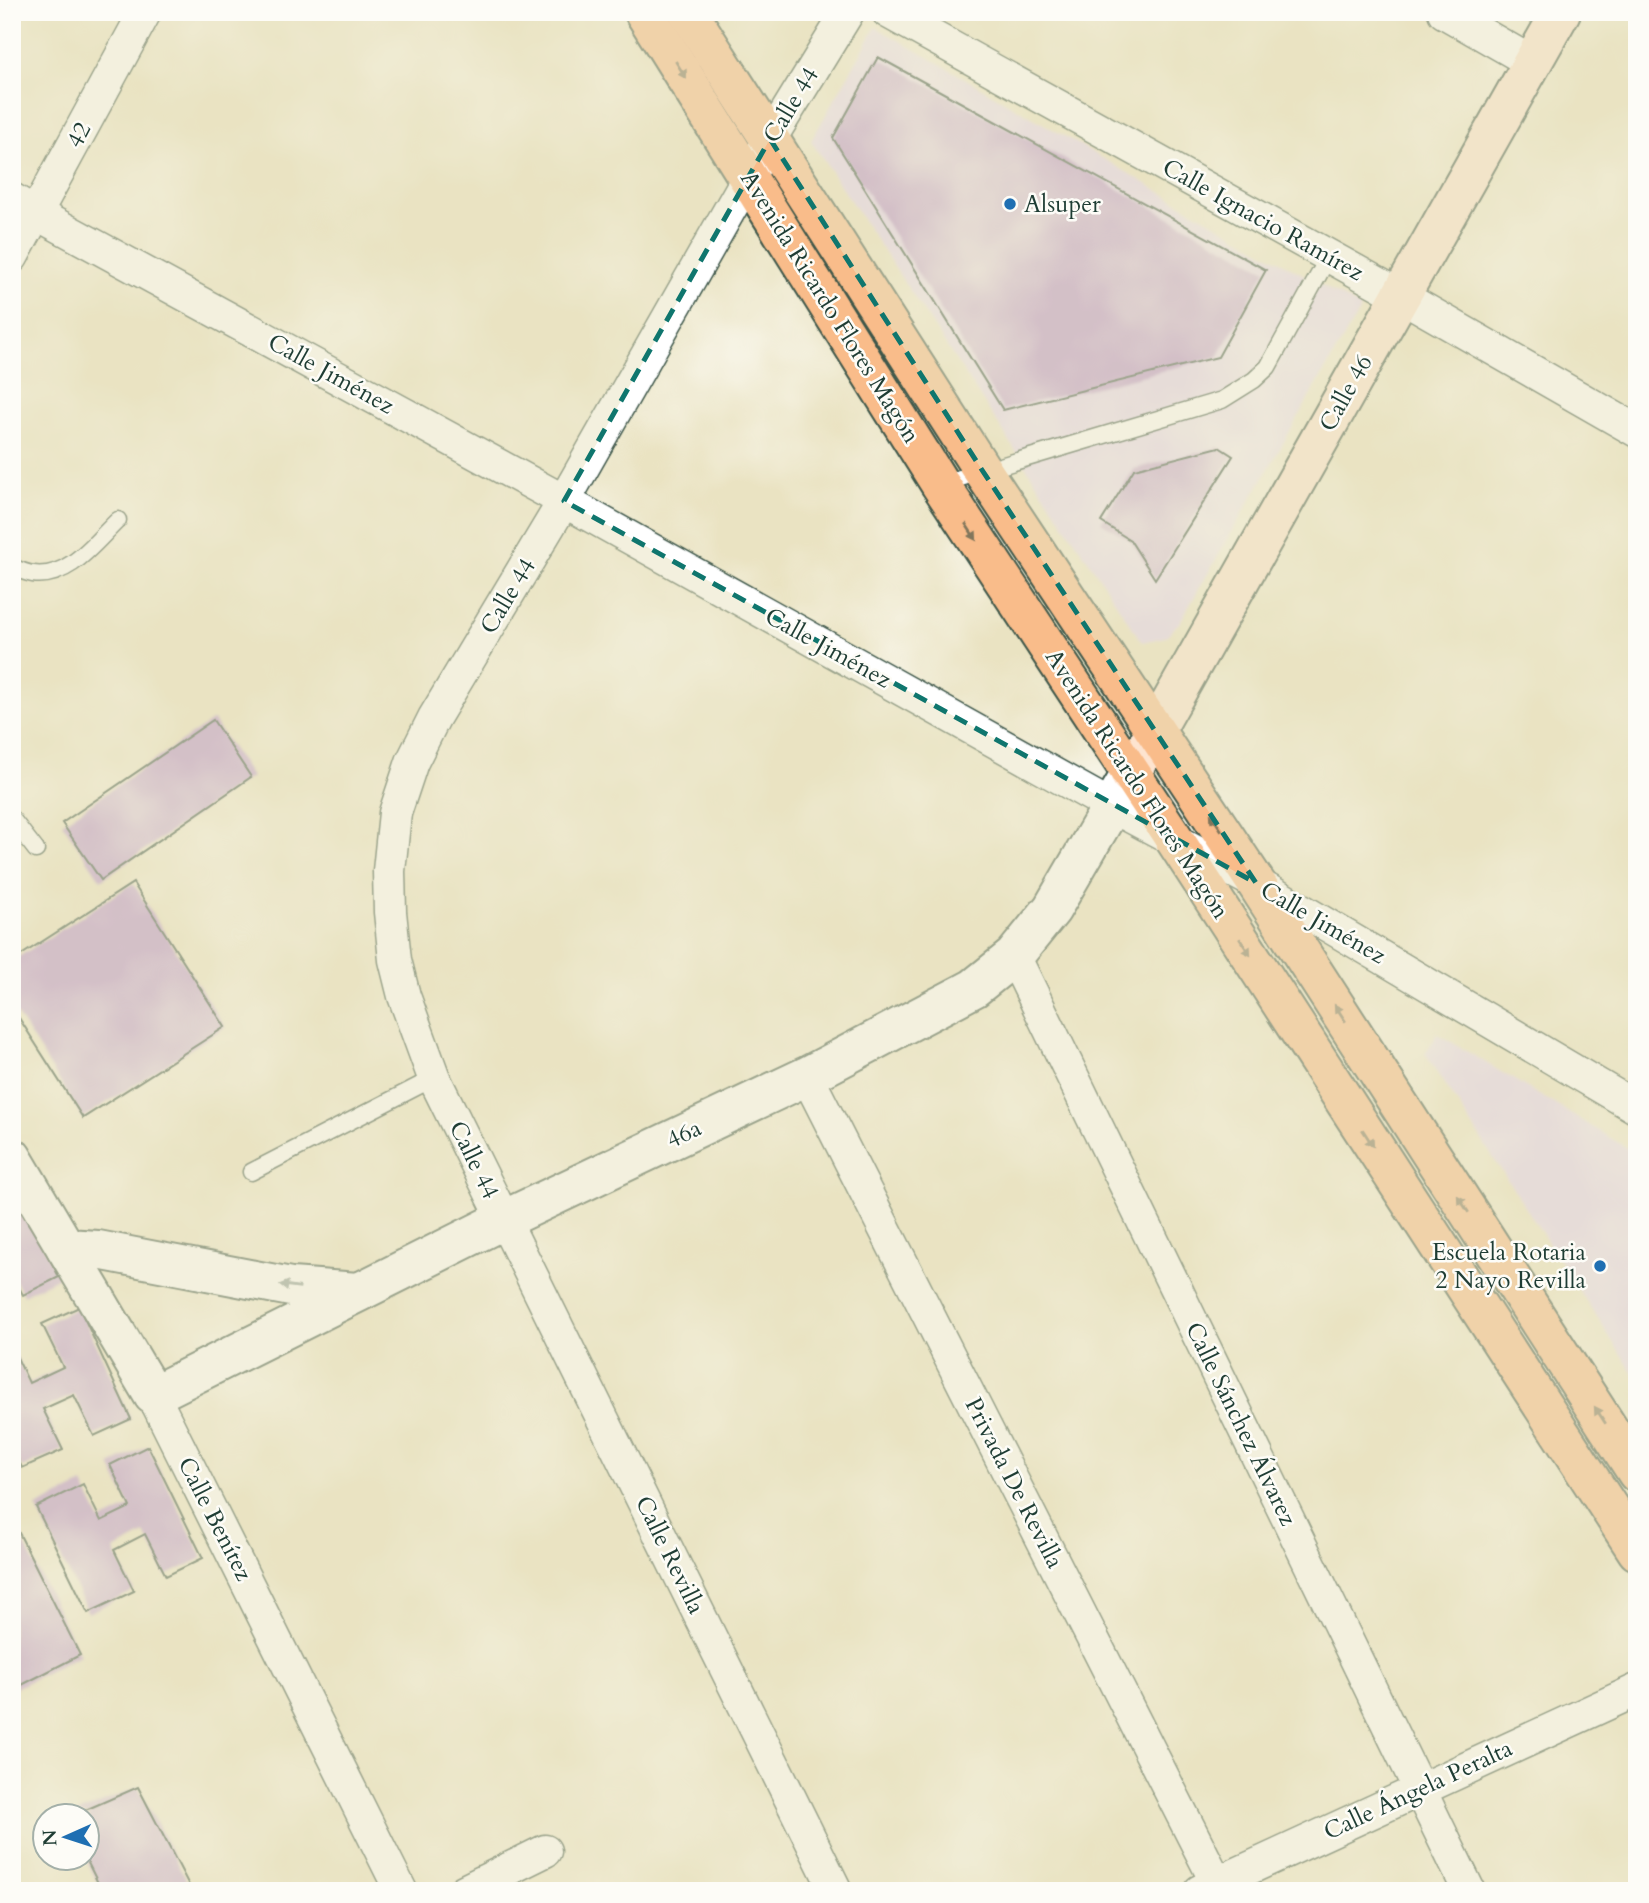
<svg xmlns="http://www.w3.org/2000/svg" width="1649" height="1903" font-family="Cardo,serif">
<rect width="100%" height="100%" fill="#fdfcf7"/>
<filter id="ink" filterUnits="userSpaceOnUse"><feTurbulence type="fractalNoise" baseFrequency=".0143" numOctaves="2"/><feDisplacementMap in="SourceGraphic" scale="14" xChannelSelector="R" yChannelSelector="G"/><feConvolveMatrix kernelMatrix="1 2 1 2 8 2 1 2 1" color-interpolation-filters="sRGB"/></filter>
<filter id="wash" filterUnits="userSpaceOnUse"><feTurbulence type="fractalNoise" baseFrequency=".00686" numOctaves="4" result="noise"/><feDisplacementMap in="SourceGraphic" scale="28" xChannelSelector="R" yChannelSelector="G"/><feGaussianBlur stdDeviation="1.57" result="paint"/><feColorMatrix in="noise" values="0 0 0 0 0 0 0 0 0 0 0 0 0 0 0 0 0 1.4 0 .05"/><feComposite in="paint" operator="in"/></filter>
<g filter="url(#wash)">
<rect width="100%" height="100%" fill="#eae3c2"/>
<g fill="#e3d3f2">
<path d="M876,27L1361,308L1180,622L1165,637L1142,642L811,141Z"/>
<path d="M1438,1034L1637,1154V1379L1425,1053Z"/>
</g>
<g id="blocks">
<g fill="#b994cd">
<path d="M878,57L1266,270L1218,357L1003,410L833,138Z"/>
<path d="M1219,447L1233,456L1155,579L1130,540L1101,522L1134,469Z"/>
<path d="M213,720L251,777L101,880L62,823Z"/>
<path d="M133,883L225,1027L83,1118L12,1007V961Z"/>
<path d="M12,1182L59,1277L23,1295L12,1274Z"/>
<path d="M79,1307L131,1419L94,1436L74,1395L43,1409L63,1450L22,1468L12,1446V1347L29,1383L63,1367L42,1324Z"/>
<path d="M148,1446L203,1558L166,1576L145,1534L114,1550L134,1591L88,1613L36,1507L83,1484L101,1521L130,1507L110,1465Z"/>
<path d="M12,1519L80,1655L12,1690Z"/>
<path d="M138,1787L192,1891H102L85,1857H88V1815H74Z"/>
</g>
</g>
</g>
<g filter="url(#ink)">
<use href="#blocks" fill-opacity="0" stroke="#3d5649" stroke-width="2"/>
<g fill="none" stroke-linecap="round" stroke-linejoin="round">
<g stroke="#3d5649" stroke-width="19">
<g id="service">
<path d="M940,484L1222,400L1254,380L1268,367L1329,256"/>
<path d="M12,567C19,570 26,573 33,574C69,579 95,542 118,520"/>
<path d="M12,819L36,850"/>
<path d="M251,1172L434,1078"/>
</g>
</g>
<g stroke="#3d5649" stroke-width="35">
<g id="minor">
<path d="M888,12L1401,296L1637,431"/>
<path d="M1444,12L1533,63"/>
<path d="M12,199L37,214L564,501L1111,806L1256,883L1637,1108"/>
<path d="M12,257L145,12"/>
<path d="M1014,956L1469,1891"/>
<path d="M807,1076L1221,1891"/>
<path d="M153,1395L401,1891"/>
<path d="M464,1891L545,1851"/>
<path d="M836,1891L434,1078L404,996L395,960L390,912L389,871L395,813L412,762L434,718L564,501L770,139L848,12"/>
<path d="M1200,1891L1637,1690"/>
</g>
</g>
<g stroke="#3d5649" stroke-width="42">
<g id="tertiary">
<path d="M12,1157L153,1395L503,1220L807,1076L974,988L1014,956L1052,909L1130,775"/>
<path d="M66,1248L98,1250L291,1287L358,1292"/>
</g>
</g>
<g stroke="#3d5649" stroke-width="42">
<path id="secondary" d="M1130,775L1561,12"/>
</g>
<g stroke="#3d5649" stroke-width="42">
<g id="primary">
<path d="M644,12L940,484L1175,840L1637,1551"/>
<path d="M688,12L982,470L1256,883L1637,1473"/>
</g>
</g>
<use href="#service" stroke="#fff" stroke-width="16"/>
<use href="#minor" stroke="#fff" stroke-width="32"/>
<use href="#tertiary" stroke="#fff" stroke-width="38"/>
<use href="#secondary" stroke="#fde4d0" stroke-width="38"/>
<use href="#primary" stroke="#f9bc8a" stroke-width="38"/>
</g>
<defs><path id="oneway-solid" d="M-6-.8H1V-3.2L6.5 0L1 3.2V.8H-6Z" transform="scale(1.75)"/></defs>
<g fill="#81765b">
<use href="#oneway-solid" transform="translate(681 70) rotate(58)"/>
<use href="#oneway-solid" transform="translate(971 532) rotate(57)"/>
<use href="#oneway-solid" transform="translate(1216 822) rotate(-123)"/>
<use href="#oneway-solid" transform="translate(1245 947) rotate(57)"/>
<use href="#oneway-solid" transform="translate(1340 1013) rotate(-123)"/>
<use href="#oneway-solid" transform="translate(1368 1138) rotate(57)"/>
<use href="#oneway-solid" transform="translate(1463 1204) rotate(-123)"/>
<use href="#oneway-solid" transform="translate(1600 1415) rotate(-123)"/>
</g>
<use fill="#8f9e9a" href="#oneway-solid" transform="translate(290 1286) rotate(-172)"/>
</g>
<path d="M0 0H1649V1903H0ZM770,139L982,470L1256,883L564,501Z" fill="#eae3c2" fill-opacity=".55" fill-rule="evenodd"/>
<path fill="none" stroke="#0f766e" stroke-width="5" stroke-dasharray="14 9" stroke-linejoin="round" d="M770,139L982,470L1256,883L564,501Z"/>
<g fill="#1f6fb2" stroke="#fdfcf7" stroke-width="2.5">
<circle cx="1010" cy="204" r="7"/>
<circle cx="1600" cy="1266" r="7"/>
</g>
<g text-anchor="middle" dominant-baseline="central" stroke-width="5" stroke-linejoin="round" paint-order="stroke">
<g font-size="24" fill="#1f3d34" stroke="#fdfcf7">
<text transform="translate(791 105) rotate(-59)">Calle 44</text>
<text transform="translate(79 135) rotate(-62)">42</text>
<text transform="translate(1263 220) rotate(29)">Calle Ignacio Ramírez</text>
<text transform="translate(830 307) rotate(58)">Avenida Ricardo Flores Magón</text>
<text transform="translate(331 374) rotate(29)">Calle Jiménez</text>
<text transform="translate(1346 393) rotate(-61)">Calle 46</text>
<text transform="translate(508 596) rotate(-59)">Calle 44</text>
<text transform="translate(828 648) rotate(29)">Calle Jiménez</text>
<text transform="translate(1137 784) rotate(57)">Avenida Ricardo Flores Magón</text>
<text transform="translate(1323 923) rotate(30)">Calle Jiménez</text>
<text transform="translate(684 1134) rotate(-25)">46a</text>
<text transform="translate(474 1160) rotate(64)">Calle 44</text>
<text transform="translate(1241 1424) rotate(64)">Calle Sánchez Álvarez</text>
<text transform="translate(1014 1483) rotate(63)">Privada De Revilla</text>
<text transform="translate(215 1519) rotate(63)">Calle Benítez</text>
<text transform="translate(670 1555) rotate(64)">Calle Revilla</text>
<text transform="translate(1418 1790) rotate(-25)">Calle Ángela Peralta</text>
</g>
<g font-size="24" fill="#1f3d34" stroke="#fdfcf7" text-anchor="start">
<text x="1024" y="204">Alsuper</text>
<text x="1586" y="1252" text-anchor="end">Escuela Rotaria<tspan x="1586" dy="28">2 Nayo Revilla</tspan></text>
</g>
</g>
<rect width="1649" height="1903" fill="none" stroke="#fdfcf7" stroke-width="42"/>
<g transform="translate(66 1837) rotate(267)"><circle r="33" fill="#fdfcf7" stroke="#a4b0a9" stroke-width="2"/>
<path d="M0-5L12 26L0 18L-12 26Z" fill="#1f6fb2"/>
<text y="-10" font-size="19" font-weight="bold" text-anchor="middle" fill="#1f3d34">N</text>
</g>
</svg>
